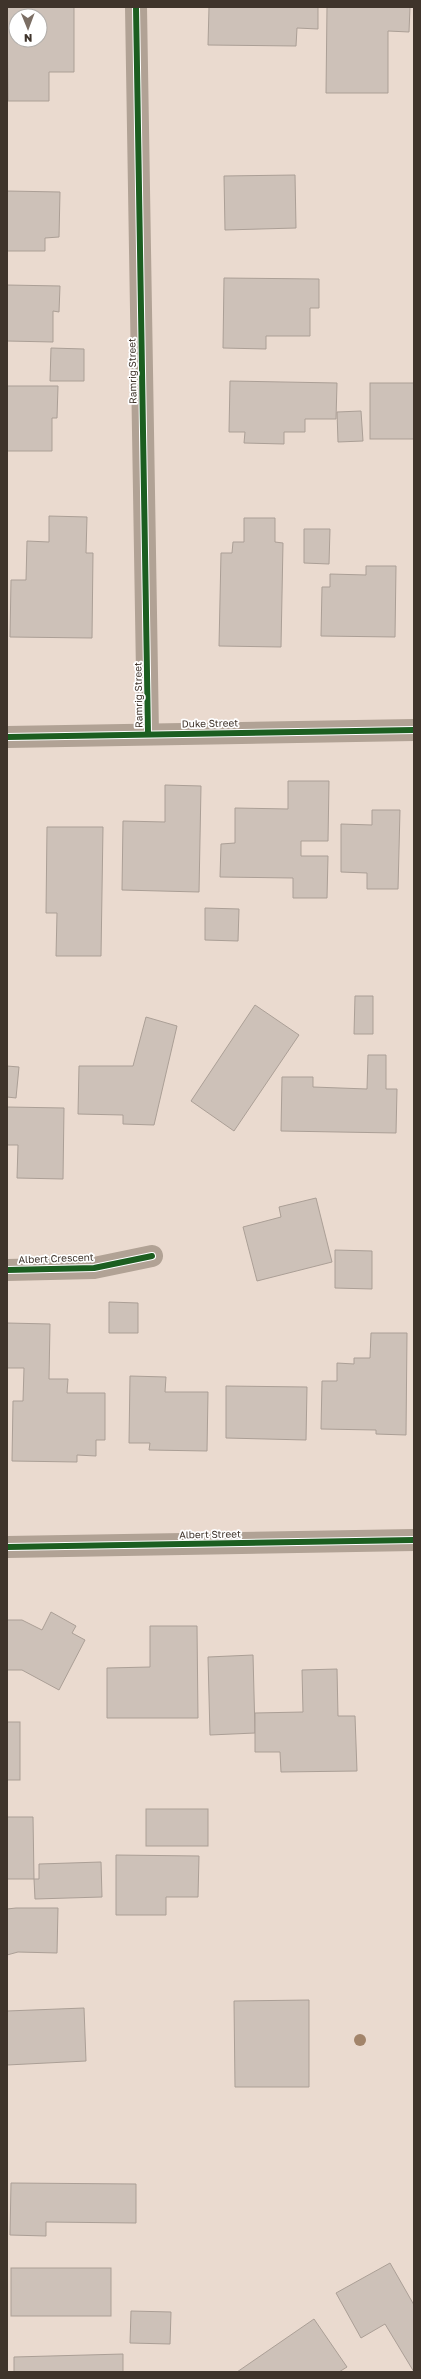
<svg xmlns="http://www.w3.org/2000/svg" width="421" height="2379" font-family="'Golos Text',sans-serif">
<rect width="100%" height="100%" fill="#eadacf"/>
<g fill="#cdc1b8" stroke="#ab9f96" fill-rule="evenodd">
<path d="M7,7H74V72H49V101H8ZM16,16H40V40H16Z"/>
<path d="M209,7H318V29L297,28L296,46L208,45Z"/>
<path d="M327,7H410L409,32L388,31V93H326Z"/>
<path d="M295,175L296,228L225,230L224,176Z"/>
<path d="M7,191L60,192L59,237L45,238V251H7Z"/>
<path d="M224,278L319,279V308H310V336H266V349L223,348Z"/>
<path d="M7,285L60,286L59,312L53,311V342L7,341Z"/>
<path d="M51,348L84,349V381H50Z"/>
<path d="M230,381L337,383L336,419H305V432H284V444L244,443L245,432H229Z"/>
<rect x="370" y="383" width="44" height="56"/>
<path d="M7,386H58L57,418H52V451H7Z"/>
<path d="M361,411L363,441L338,442L337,412Z"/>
<path d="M49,516L87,517L86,553H93L92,638L10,637L11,580H26L27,541L49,542Z"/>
<path d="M244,518H275V542L283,543L281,647L219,646L221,553H232L233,542H244Z"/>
<path d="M304,529H330L329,564L304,563Z"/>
<path d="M366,566H396L395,637L321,636L322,587H330V574L366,575Z"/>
<path d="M288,781H329L328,841H301V856H328L327,898H293V878L220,877L221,844L235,843V808L288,809Z"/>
<path d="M165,785L201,786L199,892L122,890L123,821L165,822Z"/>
<path d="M372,810H400L398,889H367V873L341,872V824L372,825Z"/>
<path d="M47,827H103L101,956H56L57,913H46Z"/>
<path d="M205,908L239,909L238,941L205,940Z"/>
<path d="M355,996H373V1034H354Z"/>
<path d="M255,1005L299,1035L234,1131L191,1101Z"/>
<path d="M146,1017L177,1026L154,1125L123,1124V1115L78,1114L79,1066H133Z"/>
<path d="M368,1055H386V1089H397L396,1133L281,1131L282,1077H313V1087L367,1089Z"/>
<path d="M7,1066L19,1067L16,1098L7,1097Z"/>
<path d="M7,1107L64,1108L63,1179L17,1178L18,1145H7Z"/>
<path d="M316,1198L332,1262L257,1281L243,1227L281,1217L279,1207Z"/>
<path d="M335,1250L372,1251V1289L335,1288Z"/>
<path d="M109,1302L138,1303V1333H109Z"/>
<path d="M7,1323L50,1324L49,1379H68L67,1393H105V1440H96V1456L77,1455V1462L12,1461L13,1401H23L24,1368H7Z"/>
<path d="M371,1333H407L406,1435L376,1434V1430L321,1429L322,1381H337V1363L354,1364V1358H370Z"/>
<path d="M130,1376L166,1377L165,1392H208L207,1451L149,1450L150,1443H129Z"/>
<path d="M226,1386L307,1387L306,1440L226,1438Z"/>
<path d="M51,1612L76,1626L72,1633L85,1640L59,1690L22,1670H7V1620H22L42,1630Z"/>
<path d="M150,1626H197L198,1718H107V1668L150,1667Z"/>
<path d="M253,1655L255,1733L210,1735L208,1657Z"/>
<path d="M337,1669L338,1716H355L357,1771L281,1772L280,1752H255V1713L303,1712L302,1670Z"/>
<rect x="7" y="1722" width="13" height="58"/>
<rect x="146" y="1809" width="62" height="37"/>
<path d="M7,1817H33L34,1879H7Z"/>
<path d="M116,1855L199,1856L198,1897H166V1915H116Z"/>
<path d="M101,1862L102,1897L35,1899L34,1879H39V1864Z"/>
<path d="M16,1908H58L57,1953L18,1952L7,1955V1909Z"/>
<path d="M309,2000V2087H235L234,2001Z"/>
<path d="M84,2008L86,2061L7,2065V2011Z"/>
<path d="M11,2183L136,2184V2223L46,2222V2236L10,2235Z"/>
<path d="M390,2263L414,2305V2372L385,2324L361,2338L336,2293Z"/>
<rect x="11" y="2268" width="100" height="48"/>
<path d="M131,2311L171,2312L170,2344L130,2343Z"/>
<path d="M314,2319L347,2367L339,2372H237Z"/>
<path d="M123,2354V2372H14V2357Z"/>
</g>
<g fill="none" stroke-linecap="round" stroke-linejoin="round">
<g stroke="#b1a295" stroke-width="22">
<path d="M136,7L148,734"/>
<path d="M7,737L414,730"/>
<path d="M7,1270L94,1268L152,1256"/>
<path d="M7,1547L414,1540"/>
</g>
<g stroke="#fff" stroke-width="8">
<g id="cycleway">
<path d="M136,7L148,734"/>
<path d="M7,737L414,730"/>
<path d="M7,1270L94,1268L152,1256"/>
<path d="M7,1547L414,1540"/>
</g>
</g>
<use href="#cycleway" stroke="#1b5e20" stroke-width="6"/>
</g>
<circle fill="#a2846a" cx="360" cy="2040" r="6"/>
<g text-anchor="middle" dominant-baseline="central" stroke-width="3.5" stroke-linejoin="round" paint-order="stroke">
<g font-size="10" fill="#3f342b" stroke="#fff">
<text transform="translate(132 371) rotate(-91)">Ramrig Street</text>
<text transform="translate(138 695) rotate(-91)">Ramrig Street</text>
<text transform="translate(210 723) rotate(-1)">Duke Street</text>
<text transform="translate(56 1258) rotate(-2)">Albert Crescent</text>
<text transform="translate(210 1534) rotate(-1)">Albert Street</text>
</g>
</g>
<rect width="421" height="2379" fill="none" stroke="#3f342b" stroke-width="16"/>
<g transform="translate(28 28) rotate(179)"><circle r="19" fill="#ffffff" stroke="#b2aeaa"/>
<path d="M0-3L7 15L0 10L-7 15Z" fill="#7b6e64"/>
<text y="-6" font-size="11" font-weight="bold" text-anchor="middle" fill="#3f342b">N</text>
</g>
</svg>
